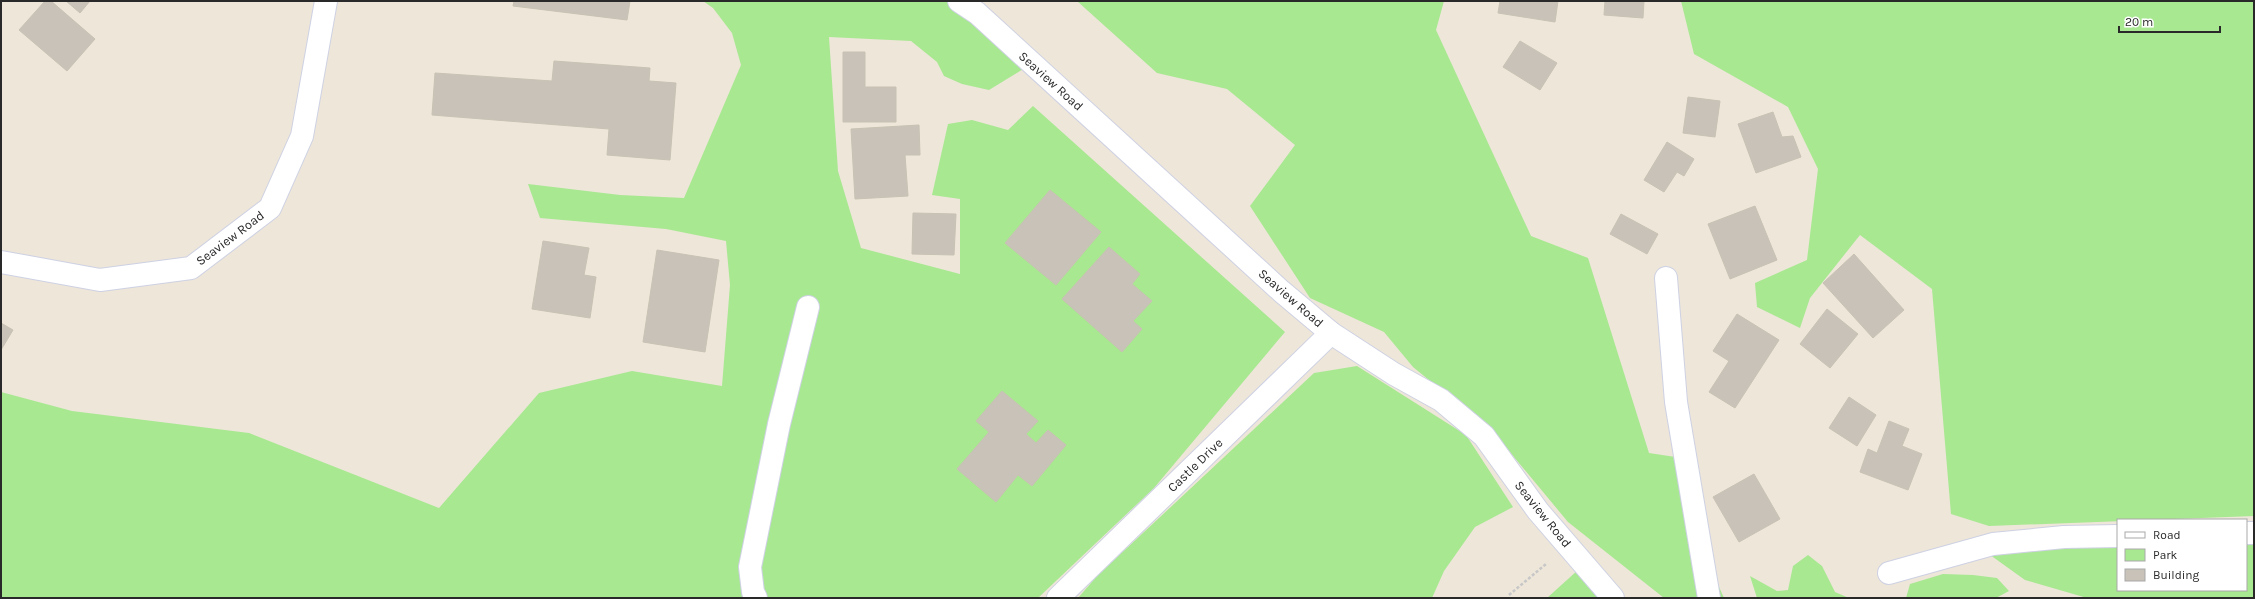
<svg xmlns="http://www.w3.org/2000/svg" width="2255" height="599" font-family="Karla,sans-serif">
<rect width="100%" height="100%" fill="#ede6d9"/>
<g fill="#a8e891">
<path d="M703,1H953L1028,66L989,90L962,84L944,76L937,62L911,41L829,37L838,171L861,248L960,274V199L932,195L948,124L972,120L1008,130L1033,106L1285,332L1154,488L1038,598H1V392L72,411L249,433L439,508L539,393L632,371L722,386L730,285L726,241L666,229L540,218L528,184L620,195L684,198L741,65L732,33L713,8Z"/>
<path d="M1077,1H1444L1436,30L1531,236L1588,258L1649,453L1682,458L1688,518L1724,598H1664L1568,522L1494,433L1413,367L1384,332L1310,298L1250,206L1295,145L1227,89L1157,73Z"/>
<path d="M1681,1H2254V516L1989,526L1951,514L1932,289L1860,235L1810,298L1800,328L1757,307L1755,283L1807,260L1818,169L1788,107L1694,54Z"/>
<path d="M1357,366L1466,435L1513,507L1475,527L1444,571L1432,598H1078L1097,576L1314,373Z"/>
<path d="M2254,539V598H2087L2025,580L1986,552L2118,543V590H2246V540Z"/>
<path d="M1808,555L1822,566L1835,592L1849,598H1757L1750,576L1777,591L1788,590L1793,566Z"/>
<path d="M1578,570L1600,598H1547Z"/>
<path d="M1943,574L1973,575L1997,578L2009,591L1996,598H1906L1910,584Z"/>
</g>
<g fill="#c8c2b9" stroke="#c8c2b3">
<path d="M45,1H51L95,39L67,71L19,30Z"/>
<path d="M66,1H90L80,13Z"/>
<path d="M514,1H630L627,20L513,6Z"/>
<path d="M1497,1H1558L1555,22L1498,13L1500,1Z"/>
<path d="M1605,1H1644L1643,18L1604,15Z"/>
<path d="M1520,41L1557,63L1540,90L1503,67Z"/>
<path d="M843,52H865V87H896V122H843Z"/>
<path d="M554,61L650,68L649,81L676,83L670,160L607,155L609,129L432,115L435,73L552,81Z"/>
<path d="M1688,97L1720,101L1715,137L1683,133Z"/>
<path d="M1773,112L1782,137L1793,136L1801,157L1756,173L1738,124Z"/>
<path d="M919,125L920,155H905L908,196L855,199L851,129Z"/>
<path d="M1667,142L1694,159L1684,176L1677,172L1664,192L1644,180Z"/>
<path d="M1050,190L1101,232L1056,285L1005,243Z"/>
<path d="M1755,206L1777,260L1730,279L1708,224Z"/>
<path d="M913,213L956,214L954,255L912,254Z"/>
<path d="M1621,214L1658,234L1647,254L1610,234Z"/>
<path d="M543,241L589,248L584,275L596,277L590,318L532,309Z"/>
<path d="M1109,247L1140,274L1132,284L1152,301L1133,321L1142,329L1122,352L1062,299Z"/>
<path d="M657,250L719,260L705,352L643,342Z"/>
<path d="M1854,254L1904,310L1873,338L1823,283Z"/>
<path d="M1827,309L1858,334L1830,368L1800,344Z"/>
<path d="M1737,314L1779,340L1735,408L1709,392L1729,361L1713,351Z"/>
<path d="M1,323L13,330L1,350Z"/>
<path d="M1002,391L1038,421L1026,434L1036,443L1048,430L1066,445L1032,486L1018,475L996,502L957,469L989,432L976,421Z"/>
<path d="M1849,397L1876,415L1857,446L1829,428Z"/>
<path d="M1889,421L1909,429L1902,446L1922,454L1908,490L1860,472L1868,449L1877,453Z"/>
<path d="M1754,474L1780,519L1739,542L1713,497Z"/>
</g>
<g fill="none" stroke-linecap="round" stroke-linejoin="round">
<g stroke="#ced1e3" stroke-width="24">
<g id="minor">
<path d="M959,1L977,13L1281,291L1331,333L1394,374L1441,400L1484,436L1538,511L1613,598"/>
<path d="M1,262L100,280L191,268L270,208L302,136L326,1"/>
<path d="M1666,278L1676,402L1709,598"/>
<path d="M2246,533H2254"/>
<path d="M1889,573L1993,544L2064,537L2118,536"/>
<path d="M756,598L753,592L750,567L779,424L808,307"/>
<path d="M1058,598L1331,333"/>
</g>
</g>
<path stroke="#c7c7c7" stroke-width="2.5" stroke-dasharray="3 2" stroke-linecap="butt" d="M1509,595L1546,564"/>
<use href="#minor" stroke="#fff" stroke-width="22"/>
</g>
<g text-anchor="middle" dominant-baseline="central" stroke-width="3" stroke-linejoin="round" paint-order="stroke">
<g font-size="13" fill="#292929" stroke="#fff">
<text transform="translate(1051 81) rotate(42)">Seaview Road</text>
<text transform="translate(230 238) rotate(-37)">Seaview Road</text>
<text transform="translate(1291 298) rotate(41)">Seaview Road</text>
<text transform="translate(1195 465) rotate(-44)">Castle Drive</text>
<text transform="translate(1543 514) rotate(51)">Seaview Road</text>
</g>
</g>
<rect width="2255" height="599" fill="none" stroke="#292929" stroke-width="4"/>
<rect x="2117" y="519" width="130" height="72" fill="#ffffff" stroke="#a9a9a9"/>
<rect x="2125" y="532" width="20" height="6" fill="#ffffff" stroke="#a9a9a9"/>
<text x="2153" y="539" font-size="12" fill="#292929">Road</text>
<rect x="2125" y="549" width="20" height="12" fill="#a8e891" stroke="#a9a9a9"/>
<text x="2153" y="559" font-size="12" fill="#292929">Park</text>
<rect x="2125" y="569" width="20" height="12" fill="#c8c2b9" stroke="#a9a9a9"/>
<text x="2153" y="579" font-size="12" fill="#292929">Building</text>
<path d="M2119 26v6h101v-6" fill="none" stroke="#292929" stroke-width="2"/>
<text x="2125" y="26" font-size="12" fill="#292929" stroke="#ffffff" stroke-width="3" paint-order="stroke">20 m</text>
</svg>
